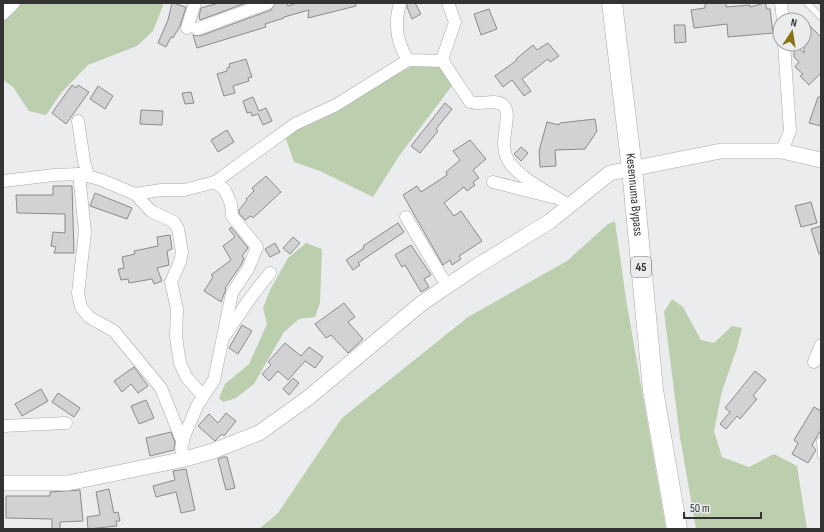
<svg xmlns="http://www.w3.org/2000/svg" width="824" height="532" font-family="'Sofia Sans Condensed',sans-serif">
<rect width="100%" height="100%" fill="#ebecee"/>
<g fill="#bbcfaf">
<path d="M3,3H164L153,31L137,46L88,65L61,93L46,115L29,111L13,87L3,80Z"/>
<path d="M418,63L440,67L454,83L399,156L373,197L320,171L294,162L286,139L297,127Z"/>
<path d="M615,221L626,299L666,529H259L278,513L342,418L468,317L567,261L608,224Z"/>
<path d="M306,243L322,249L320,303L315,317L299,319L284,332L254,384L236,398L223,402L219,398L225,384L249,364L267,324L263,308L270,290L288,258Z"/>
<path d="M672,299L683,307L701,340L714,343L732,326L742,328L737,348L722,391L714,431L722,457L749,467L774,454L797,466L807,529H696L680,437L664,312Z"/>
</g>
<g fill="#d2d1d3" stroke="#8b8a8c">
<path d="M172,3L186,7L180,26L173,38L171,37L166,47L158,43L168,20Z"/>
<path d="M219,3H246L200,20L199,16L201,8Z"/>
<path d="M275,3H287L288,6L297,3H356V6L308,18L309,10L284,17V18L265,24L266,27L197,48L193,35L200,36L271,10Z"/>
<path d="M407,3H415L421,14L412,19L407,7Z"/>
<path d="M714,3H726V7L750,5V7L765,3L767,9H770L773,33L728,37L727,24L694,28L691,10L705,8V4Z"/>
<path d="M489,9L497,29L481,35L474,14Z"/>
<path d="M804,20L821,37V73L809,85L800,76L803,74L795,67L799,62L794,57V44L804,53Z"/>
<path d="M674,25H685L686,42L675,43Z"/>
<path d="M548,43L559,56L550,62L548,59L522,79L531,91L524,96L512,80L503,87L495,76L517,60L516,59L533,45L537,50Z"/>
<path d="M246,59L252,77L248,78L249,81L233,86L235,93L224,96L217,74L227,71V68L230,67L229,64Z"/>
<path d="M72,85L76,88L78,85L89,92L66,124L52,113Z"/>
<path d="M98,86L113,96L105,109L90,99Z"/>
<path d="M191,92L194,103L185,104L182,93Z"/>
<path d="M253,97L259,111L266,108L272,121L263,125L258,114L252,116L251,112L247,113L243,101Z"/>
<path d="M818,97H821V126L809,123Z"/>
<path d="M445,103L452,109L436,129L438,131L420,153L411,146Z"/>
<path d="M141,110L163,111L162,125L140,124Z"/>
<path d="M595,119L597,131L585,149L555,150L556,166L540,167L539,151L547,122L559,125L560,123Z"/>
<path d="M227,130L234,142L218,152L211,140Z"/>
<path d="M470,140L486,159L473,170L479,178L473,182L475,185L467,191L464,187L444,203L454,216L461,211L482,241L459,256L461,259L452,265L450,260L443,265L403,195L417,186L421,192L447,175L446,172L460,160L453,151Z"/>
<path d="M521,147L528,153L521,161L514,154Z"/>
<path d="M266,176L281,192L253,218L251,216L245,220L239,213V210L247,200L246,199L254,191L252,188Z"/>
<path d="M53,186H72L74,253H54L56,247L51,246L53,232L65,233V214L17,213L16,195H53Z"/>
<path d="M95,193L132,208L127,219L90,206Z"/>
<path d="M811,202L817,223L801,227L795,206Z"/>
<path d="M398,223L404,232L358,263L360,265L353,270L346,260L364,248L363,246Z"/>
<path d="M821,226V254H819L811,229Z"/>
<path d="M231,227L248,248L242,256L244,258L241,265L225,288L226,289L221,302L204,291L213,277L211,275L231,260L223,246L235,237L229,229Z"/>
<path d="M170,235L172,249L167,251L169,265L157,268L162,281L154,284L152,279L129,283L128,279L121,280L118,269L124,268L122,257L135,254L134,251L158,246L157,237Z"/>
<path d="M293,237L300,243L290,254L283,248Z"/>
<path d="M275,243L280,252L270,257L265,249Z"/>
<path d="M411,245L431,275L424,279L429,287L421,292L405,265L402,267L395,255Z"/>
<path d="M344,303L355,317L348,322L363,339L348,353L331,335L326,338L315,324Z"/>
<path d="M242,325L252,331L238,354L229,348Z"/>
<path d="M285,343L301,356L309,347L323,357L315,368L305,361L288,380L278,371L269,381L262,374L271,365L268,362Z"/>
<path d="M134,367L148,386L138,393L131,384L122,392L114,381Z"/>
<path d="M755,371L766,380L753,396L757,399L740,419L737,416L726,429L720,424L730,412L725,408Z"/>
<path d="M293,378L299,383L289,395L283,389Z"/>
<path d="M41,389L48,401L22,416L15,404Z"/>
<path d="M58,393L80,408L74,417L52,402Z"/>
<path d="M146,400L154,418L139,424L131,406Z"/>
<path d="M814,407L821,411V430L812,445L816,450L808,463L792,454L798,443L794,440Z"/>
<path d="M226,413L236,421L224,436L222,434L215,441L198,426L209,414L218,423Z"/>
<path d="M171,432L175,442L174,450L150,456L146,438Z"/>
<path d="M223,457H227L235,488L226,490L218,459Z"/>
<path d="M186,469L195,510L181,513L176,492L156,497L153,486L175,480L173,471Z"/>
<path d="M109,489L114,513L118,512L120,521H116L117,526L88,529L87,517L100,515L96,492Z"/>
<path d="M80,490L83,521L60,522V529H52V519L6,518V496H50V492Z"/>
</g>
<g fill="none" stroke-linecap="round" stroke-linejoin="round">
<g stroke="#a8a8aa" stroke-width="7">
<g id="service">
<path d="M807,3L821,17"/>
<path d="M820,441L821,456"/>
</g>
</g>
<g stroke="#a8a8aa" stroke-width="13">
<g id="minor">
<path d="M400,3C394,24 396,42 408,60L443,61"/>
<path d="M448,3L455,22L443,57L444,63L470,102C480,106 494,98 503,105C514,114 497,142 508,160C518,178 551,194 569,205"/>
<path d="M781,3L783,20"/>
<path d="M3,14L14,3"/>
<path d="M187,28L195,3"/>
<path d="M197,29L268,3"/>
<path d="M78,121L84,161L88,176"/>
<path d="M782,151L790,131L784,44"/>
<path d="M79,174L85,232L78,293L81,307L89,317L114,331L161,388L183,443"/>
<path d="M3,181L54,175L79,174L99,179L135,194L161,190H184L215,182L225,190L231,204L232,216L257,247L248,269L232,293L214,380L197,406L183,439L181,448L185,459"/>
<path d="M215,182L295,124L336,105L408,60"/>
<path d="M493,182L552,197"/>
<path d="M135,194L151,211L174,222L178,229L182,252L180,262L171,282L177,309L176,337L180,363L187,378L203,396"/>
<path d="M406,217L447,286"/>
<path d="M225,335L251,297L270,273"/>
<path d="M814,362L821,345"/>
<path d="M3,426L66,423"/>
</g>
</g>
<g stroke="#a8a8aa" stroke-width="16">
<path id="tertiary" d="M3,483H68L185,459L213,451L259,433L308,398L422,303L474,268L549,222L610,173L721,151H782L821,160"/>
</g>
<g stroke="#a8a8aa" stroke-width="21">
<g id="trunk">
<path id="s1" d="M612,3L632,169L653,390L677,529"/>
</g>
</g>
<use href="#service" stroke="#fff" stroke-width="6"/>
<use href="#minor" stroke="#fff" stroke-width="12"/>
<use href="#tertiary" stroke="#fff" stroke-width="15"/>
<use href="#trunk" stroke="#fff" stroke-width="20"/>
</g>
<g text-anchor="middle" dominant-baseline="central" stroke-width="3" stroke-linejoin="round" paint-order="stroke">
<rect fill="#ebecee" stroke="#6a6a6c" stroke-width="1" x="631" y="257" width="20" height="20" rx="3"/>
<g font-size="12" font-weight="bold" fill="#333334">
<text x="641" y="267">45</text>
</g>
<g font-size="13" fill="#333334" stroke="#ebecee">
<text stroke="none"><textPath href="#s1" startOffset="193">Kesennuma Bypass</textPath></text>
</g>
</g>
<rect width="824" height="532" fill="none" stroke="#333334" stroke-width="8"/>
<g transform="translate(792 32) rotate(12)"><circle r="19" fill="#ebecee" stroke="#a1a2a4"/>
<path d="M0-3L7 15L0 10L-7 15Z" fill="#867213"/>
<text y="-6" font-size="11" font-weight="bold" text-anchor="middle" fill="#333334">N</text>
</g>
<path d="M684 512v6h77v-6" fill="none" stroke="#333334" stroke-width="2"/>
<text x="690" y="512" font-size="12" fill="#333334" stroke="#ebecee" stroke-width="3" paint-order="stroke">50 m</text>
</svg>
